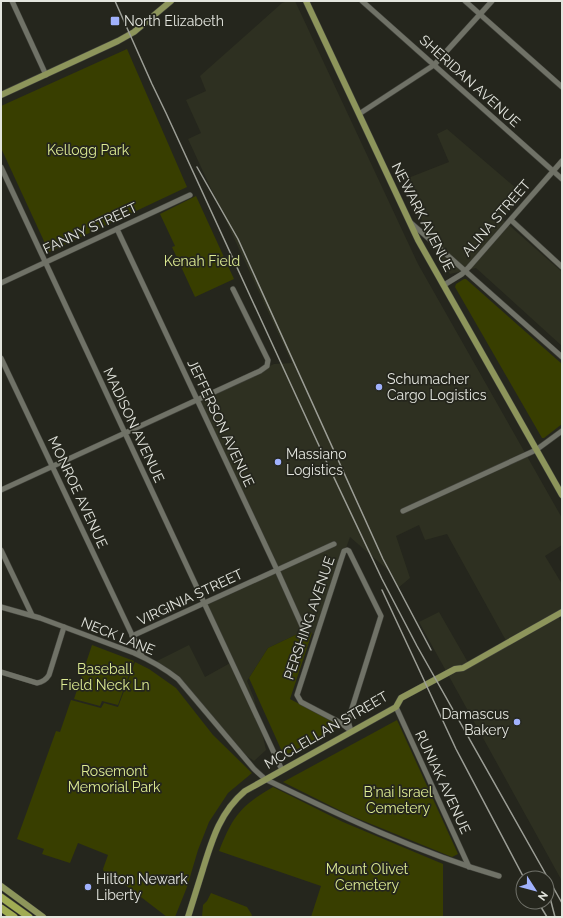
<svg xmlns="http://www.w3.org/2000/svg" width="563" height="918" font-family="Raleway,sans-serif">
<rect width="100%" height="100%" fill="#25261d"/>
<g fill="#2e3021">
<path d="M288,1H295L418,264L562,518V545L545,556L562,584V613L558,616L562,623V881L419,622L439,612L470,666L509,646L447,534L425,540L419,525L396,536L410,578L398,588L389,571L350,537L315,635L306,630L268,648L247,681L254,698L266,750L254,761L233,746L167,669L153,663L189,645L205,677L232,662L206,605L277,572L198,400L274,364L292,363L188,139L201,133L186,100L206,91L200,76L282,3Z"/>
<path d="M447,129L524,195L502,219L562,272V346L476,268L450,274L437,253L403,180L449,162L437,134Z"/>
</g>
<g fill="#383e00">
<path d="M127,49L187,187L49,252L1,148V106Z"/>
<path d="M196,196L234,279L195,297L172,247L175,246L160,214Z"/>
<path d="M464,279H466L562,364V424L544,438H542L455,287L456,284Z"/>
<path d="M306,630L312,633L290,699L339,725V727L284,756L249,678L268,648Z"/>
<path d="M92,645L134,661L118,705L102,701L100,706L74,699Z"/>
<path d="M135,662L149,669L176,688L213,735L252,773L228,793L209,822L198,850L187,887L175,917H167L124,884L105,875L103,869L108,855L78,843L70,863L42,854L44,849L17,839L56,731L60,732L71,700L101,708L104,703L118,707Z"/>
<path d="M397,720L458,854L452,857L349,815L283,782Z"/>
<path d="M273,787L343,822L443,864V917H311L321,886L219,851C233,816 240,806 273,787Z"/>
<path d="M211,893L247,907L252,915L251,917H202L203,905L207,901Z"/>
</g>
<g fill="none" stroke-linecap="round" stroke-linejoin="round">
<g stroke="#41423b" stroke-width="6">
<g id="minor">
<path d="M12,1L46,75"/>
<path d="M362,1L562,179"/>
<path d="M465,1L562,87"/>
<path d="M359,114L434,65L492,1"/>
<path d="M1,167L282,770"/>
<path d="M511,220L562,267"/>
<path d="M410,222L562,357"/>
<path d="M117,229L277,570L303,628"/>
<path d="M1,283L190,195"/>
<path d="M444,285L462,274L469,267L562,161"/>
<path d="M1,358L142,656"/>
<path d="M1,490L260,371L267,366L268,360L233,289"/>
<path d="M403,511L536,450L562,431"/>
<path d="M1,550L32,615"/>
<path d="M347,550L349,551L381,616L348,721L351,731L341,723L301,702L297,695L342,557L344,551Z"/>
<path d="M1,607L40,618L134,653C150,660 164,668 178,679L254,769L265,779C341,816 417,852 499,876"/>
<path d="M132,636L334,544"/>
<path d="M1,672L37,683C43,682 46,680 49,675L64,627"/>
<path d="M396,707L469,867"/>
</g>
</g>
<g stroke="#41423b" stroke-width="7">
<g id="major">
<path d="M306,1L418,240L562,495"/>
<path d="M1,95L118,41L134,32L171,1"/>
<path d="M1,886L43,917"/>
<path d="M188,917C193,901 198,885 203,869C212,840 220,812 245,791L396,707L401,698L455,669L463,668L562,612"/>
</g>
</g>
<g stroke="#41423b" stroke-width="8">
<g id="highway">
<path d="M1,897L29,917"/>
<path d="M1,908L14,917"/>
</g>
</g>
<use href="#minor" stroke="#707267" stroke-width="5"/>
<use href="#major" stroke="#8d955b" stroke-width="6"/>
<use href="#highway" stroke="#a0ac53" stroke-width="7"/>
<g stroke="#9c9e96" stroke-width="1.5">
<path d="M115,1L152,84L166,113L321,450L382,579L417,646L562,903"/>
<path d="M197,167L238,239L383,559L431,650"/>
<path d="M382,590L456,749L524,878"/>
<path d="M547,886L555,917"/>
<path d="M538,902L547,917"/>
</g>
</g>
<g fill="#a1b2fd" stroke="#25261d" stroke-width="1.5">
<rect x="110" y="16" width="10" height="10" rx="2"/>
<circle cx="379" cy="387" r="4"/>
<circle cx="278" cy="462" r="4"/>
<circle cx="517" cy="722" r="4"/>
<circle cx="88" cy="887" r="4"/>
</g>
<g text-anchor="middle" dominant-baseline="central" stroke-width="3.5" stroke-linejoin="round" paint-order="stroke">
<g font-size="14" fill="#e3e5de" stroke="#25261d" text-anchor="start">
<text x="124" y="21">North Elizabeth</text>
<text x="387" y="379">Schumacher<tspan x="387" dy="16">Cargo Logistics</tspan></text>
<text x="286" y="454">Massiano<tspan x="286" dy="16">Logistics</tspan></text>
<text x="509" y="714" text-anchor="end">Damascus<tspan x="509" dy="16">Bakery</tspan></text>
<text x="96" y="879">Hilton Newark<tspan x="96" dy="16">Liberty</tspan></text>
</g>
<g font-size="14" fill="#e3e5de" stroke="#25261d">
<text transform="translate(470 81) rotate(42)">SHERIDAN AVENUE</text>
<text transform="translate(423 217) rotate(63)">NEWARK AVENUE</text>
<text transform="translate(496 218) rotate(-49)">ALINA STREET</text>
<text transform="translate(90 228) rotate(-25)">FANNY STREET</text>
<text transform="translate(221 423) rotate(65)">JEFFERSON AVENUE</text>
<text transform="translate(134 425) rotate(65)">MADISON AVENUE</text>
<text transform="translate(78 492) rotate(65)">MONROE AVENUE</text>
<text transform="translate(190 597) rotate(-25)">VIRGINIA STREET</text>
<text transform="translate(309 618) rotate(-71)">PERSHING AVENUE</text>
<text transform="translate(118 636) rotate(22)">NECK LANE</text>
<text transform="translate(326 730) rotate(-30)">MCCLELLAN STREET</text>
<text transform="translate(443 782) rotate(65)">RUNIAK AVENUE</text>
</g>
<g font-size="14" fill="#ddeb93" stroke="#25261d">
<text x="88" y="150">Kellogg Park</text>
<text x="202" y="261">Kenah Field</text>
<text x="105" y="669">Baseball<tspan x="105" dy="16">Field Neck Ln</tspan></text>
<text x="114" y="771">Rosemont<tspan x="114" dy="16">Memorial Park</tspan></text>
<text x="398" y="792">B'nai Israel<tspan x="398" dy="16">Cemetery</tspan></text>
<text x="367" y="869">Mount Olivet<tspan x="367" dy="16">Cemetery</tspan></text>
</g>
</g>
<rect width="563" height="918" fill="none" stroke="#e3e5de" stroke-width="4"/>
<g transform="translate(535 890) rotate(126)"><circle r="19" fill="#25261d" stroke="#71726a"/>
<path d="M0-3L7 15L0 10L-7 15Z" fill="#a1b2fd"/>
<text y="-6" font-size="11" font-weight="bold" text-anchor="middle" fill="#e3e5de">N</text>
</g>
</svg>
